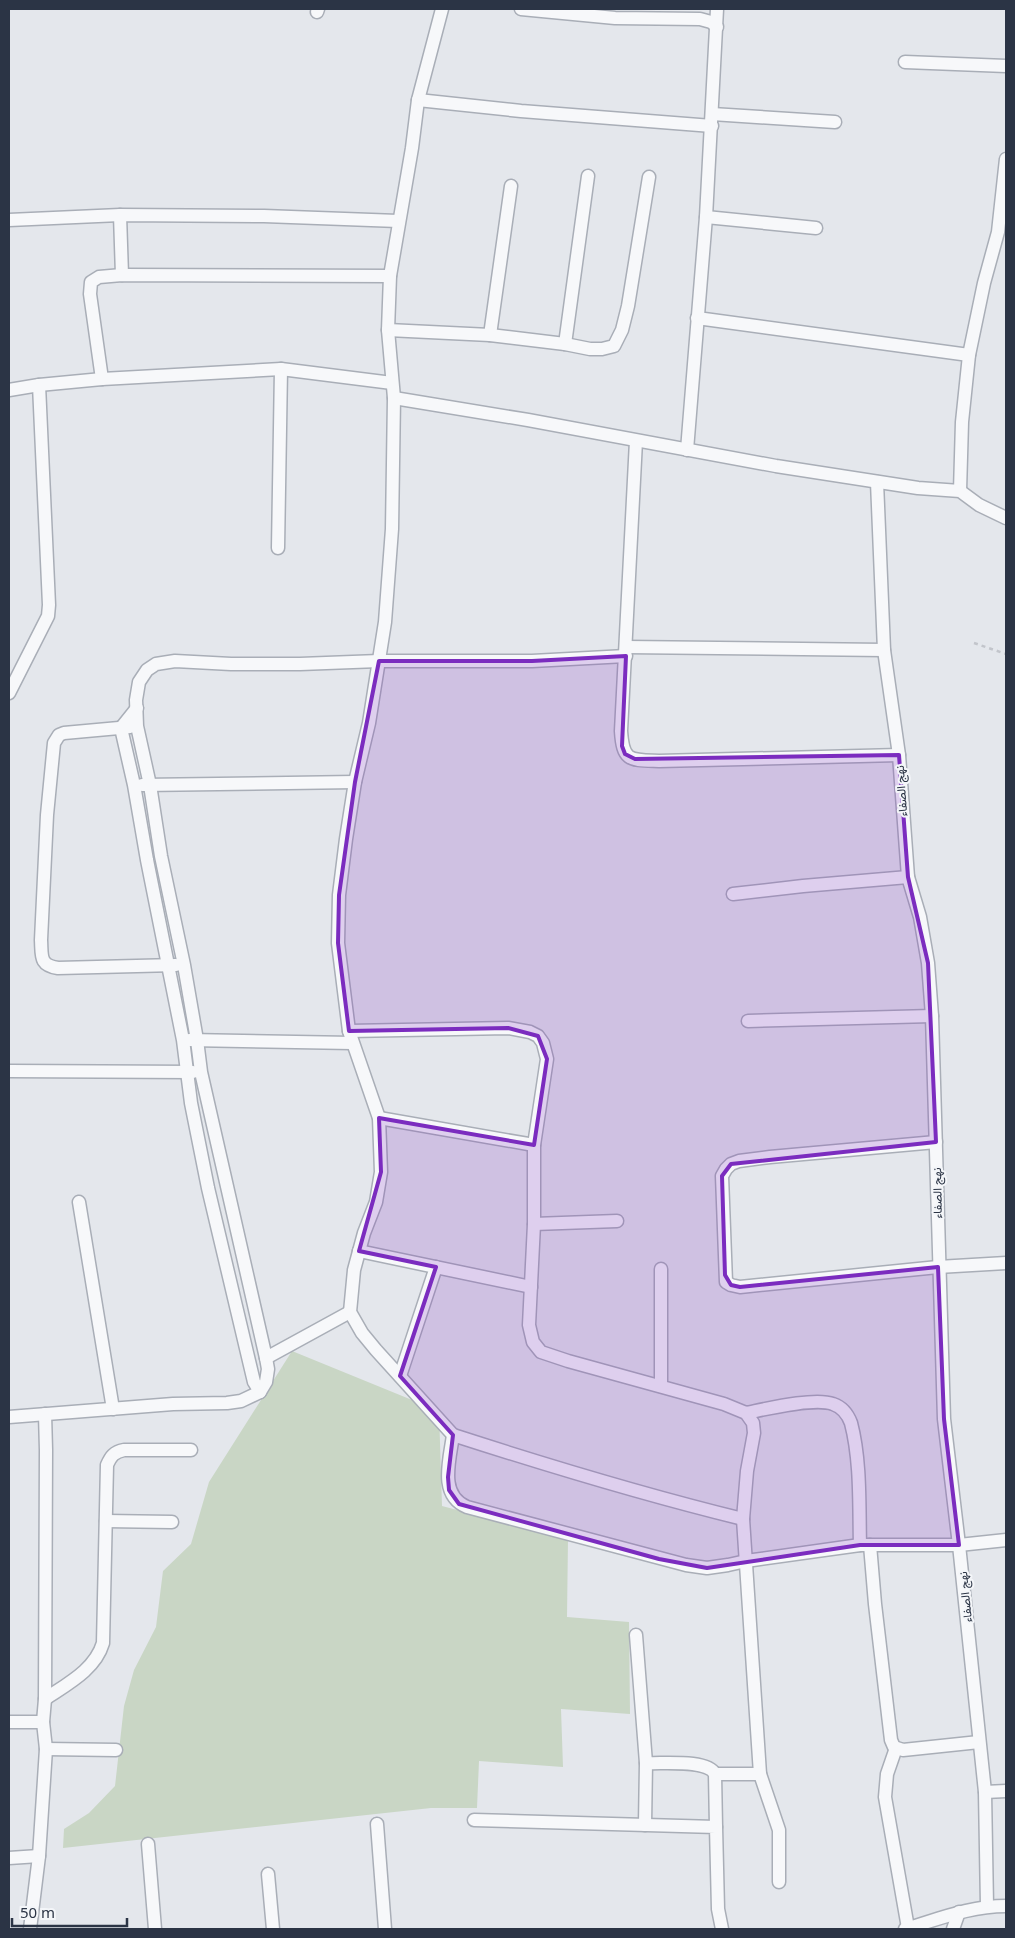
<svg xmlns="http://www.w3.org/2000/svg" width="1015" height="1938" font-family="'Noto Sans',Vazirmatn,sans-serif">
<rect width="100%" height="100%" fill="#e4e7ec"/>
<path fill="#c9d6c5" d="M292,1351L439,1411L442,1506L568,1539L567,1617L629,1622L630,1714L561,1709L563,1767L479,1761L477,1808H431L63,1848L64,1829L89,1813L115,1786L124,1706L134,1670L156,1627L163,1571L191,1544L209,1482Z"/>
<g fill="none" stroke-linecap="round" stroke-linejoin="round">
<g stroke="#a9aeb7" stroke-width="15">
<g id="street">
<path d="M442,9L418,100L412,148L390,276L388,330L394,398L392,529L385,622L369,723L355,782L346,839L339,895L338,943L349,1031L379,1118L381,1172L376,1202L364,1233L354,1270L350,1312L362,1333L376,1350L453,1435C450,1459 438,1495 467,1507L686,1565L707,1568L728,1565L746,1561L860,1545H959L1006,1540"/>
<path d="M521,9L615,18L700,19L711,22L717,27"/>
<path d="M317,12L318,9"/>
<path d="M905,62L1006,66"/>
<path d="M418,100L521,111L712,126"/>
<path d="M712,114L835,122"/>
<path d="M120,215L122,275"/>
<path d="M706,217L816,228"/>
<path d="M9,220L120,215L264,216L398,221"/>
<path d="M697,318L969,355"/>
<path d="M388,330L490,335L565,344L590,349H602L614,346L622,330L628,306L649,177"/>
<path d="M490,335L511,186"/>
<path d="M565,344L588,176"/>
<path d="M102,379L90,294L91,282L99,277L122,275L390,276"/>
<path d="M9,390L39,385L102,379L281,369L392,383"/>
<path d="M394,398L528,420L776,466L918,488L960,491L979,505L1006,518"/>
<path d="M636,441L621,731C623,762 630,760 659,761L899,755"/>
<path d="M687,450L706,217L717,9"/>
<path d="M877,482L884,650L899,755L908,877L920,917L928,963L932,1016L944,1419L959,1545L985,1792L987,1906"/>
<path d="M960,491L962,422L969,355L984,283L998,232L1006,159"/>
<path d="M278,548L281,369"/>
<path d="M626,647L884,650"/>
<path d="M9,693L48,616L49,605L39,385"/>
<path d="M137,708L121,728L134,785L147,860L183,1040L191,1103L208,1188L254,1382L260,1392"/>
<path d="M130,727L64,733L59,735L54,743L47,815L41,940C42,956 39,965 58,968L176,965"/>
<path d="M142,785L355,782"/>
<path d="M733,894L803,886L908,877"/>
<path d="M748,1021L932,1016"/>
<path d="M349,1031L508,1028L530,1032L538,1036L543,1043L547,1059L534,1145V1224L529,1325L533,1342L541,1352L568,1361L724,1404L746,1413L753,1423L754,1433L747,1471L743,1519L760,1774H715"/>
<path d="M189,1040L352,1043"/>
<path d="M9,1071L193,1072"/>
<path d="M379,1118L534,1145"/>
<path d="M936,1142L770,1157L739,1161L731,1164L726,1169L722,1176L726,1282L731,1285L740,1287L938,1267L1006,1263"/>
<path d="M79,1202L113,1409"/>
<path d="M534,1224L617,1221"/>
<path d="M359,1251L531,1287"/>
<path d="M661,1269V1386"/>
<path d="M266,1358L350,1312"/>
<path d="M400,1376L436,1267"/>
<path d="M746,1413C766,1409 815,1397 833,1404C842,1407 848,1415 851,1423C861,1461 859,1507 860,1545"/>
<path d="M9,1417L173,1404L227,1403L241,1401L260,1392L266,1382L268,1369L266,1358L201,1072L197,1040L184,965L161,856L150,785L137,726L136,700L139,682L147,670L156,664L175,661L231,664H300L379,661H532L626,656"/>
<path d="M453,1435C549,1466 645,1495 743,1519"/>
<path d="M106,1521L172,1522"/>
<path d="M870,1545L875,1604L891,1740L894,1747L903,1750L979,1742"/>
<path d="M636,1635L646,1763L645,1825"/>
<path d="M45,1699C67,1684 95,1670 103,1643L107,1465C111,1456 114,1452 124,1450H191"/>
<path d="M9,1722H43"/>
<path d="M896,1748L887,1774L885,1797L908,1928"/>
<path d="M46,1749L116,1750"/>
<path d="M646,1763C662,1764 707,1759 715,1774L716,1827"/>
<path d="M760,1774L779,1830V1882"/>
<path d="M985,1792L1006,1791"/>
<path d="M474,1820L716,1827L718,1909L722,1929"/>
<path d="M377,1824L385,1929"/>
<path d="M148,1844L155,1929"/>
<path d="M9,1858L39,1856"/>
<path d="M268,1874L273,1929"/>
<path d="M30,1929L39,1856L46,1749L43,1722L45,1699L46,1450L45,1414"/>
<path d="M905,1929C939,1919 970,1906 1006,1906"/>
<path d="M953,1929L959,1912"/>
</g>
</g>
<path stroke="#c2c5cb" stroke-width="2.5" stroke-dasharray="4 4" stroke-linecap="butt" d="M974,643L1006,654"/>
<use href="#street" stroke="#f7f8fa" stroke-width="12"/>
</g>
<path fill="#7b2cbf" fill-opacity="0.2" stroke="#7b2cbf" stroke-width="4" stroke-linejoin="round" d="M626,656L622,746L625,754L635,759L899,755L908,877L928,963L936,1142L731,1164L722,1176L725,1275L731,1285L740,1287L938,1267L944,1419L959,1545H860L707,1568L659,1559L459,1504L449,1490L448,1477L453,1435L400,1376L436,1267L359,1251L381,1172L379,1118L534,1145L547,1059L538,1036L508,1028L349,1031L338,943L339,895L355,782L379,661H532Z"/>
<g text-anchor="middle" dominant-baseline="central" stroke-width="4" stroke-linejoin="round" paint-order="stroke">
<g font-size="12" fill="#2b3445" stroke="#f4f6f9">
<text transform="translate(901 791) rotate(-94)">نهج الصفاء</text>
<text transform="translate(937 1193) rotate(-91)">نهج الصفاء</text>
<text transform="translate(965 1597) rotate(-96)">نهج الصفاء</text>
</g>
</g>
<rect width="1015" height="1938" fill="none" stroke="#2b3445" stroke-width="20"/>
<path d="M12 1918v8h115v-8" fill="none" stroke="#2b3445" stroke-width="2.5"/>
<text x="20" y="1918" font-size="15" fill="#2b3445" stroke="#f4f6f9" stroke-width="4" paint-order="stroke">50 m</text>
</svg>
